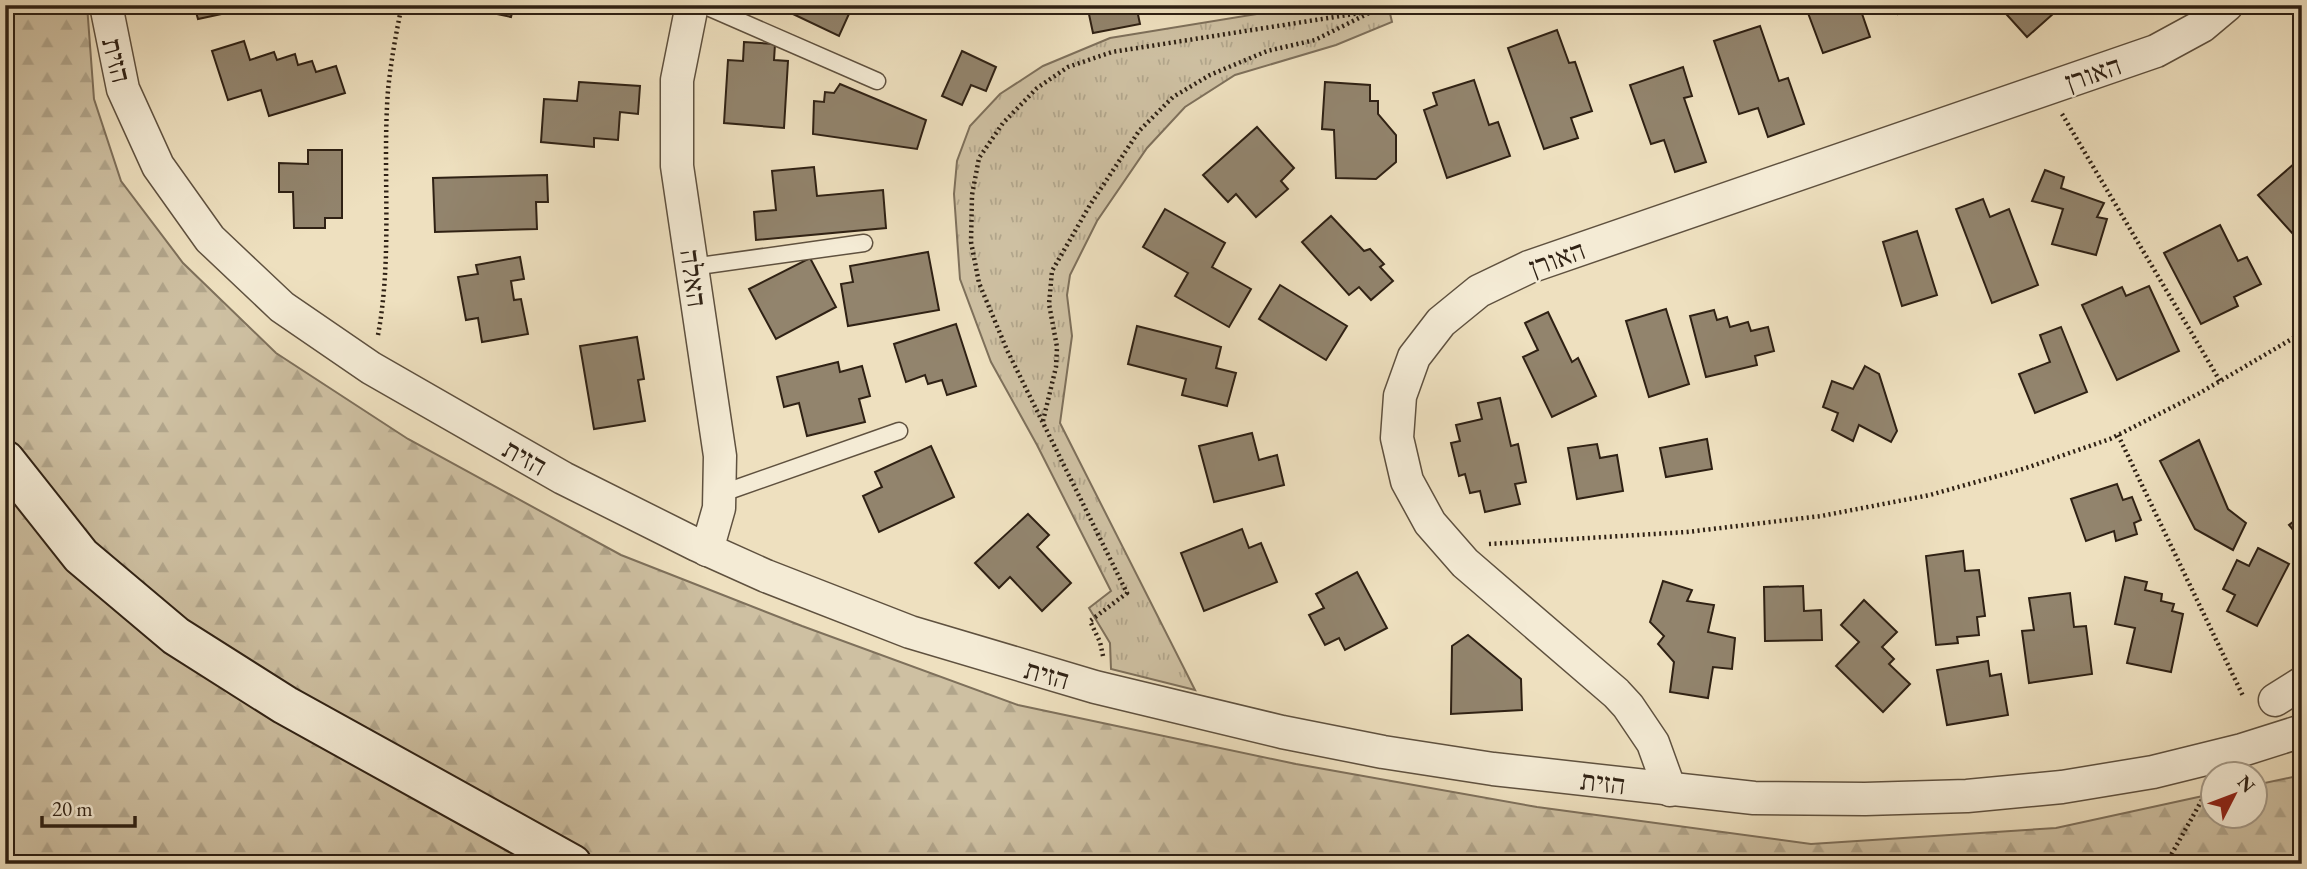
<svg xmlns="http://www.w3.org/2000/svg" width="2307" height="869" font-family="'EB Garamond','Frank Ruhl Libre',serif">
<defs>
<pattern id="forest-firs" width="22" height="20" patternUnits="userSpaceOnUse" patternTransform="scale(1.75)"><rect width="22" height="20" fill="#cec0a2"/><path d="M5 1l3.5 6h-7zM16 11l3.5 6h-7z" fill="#b1a58b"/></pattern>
<pattern id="park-tufts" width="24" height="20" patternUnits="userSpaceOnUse" patternTransform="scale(1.75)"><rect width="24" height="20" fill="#cec0a2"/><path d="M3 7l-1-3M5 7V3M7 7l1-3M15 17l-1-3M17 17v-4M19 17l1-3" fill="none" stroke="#b1a58b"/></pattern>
</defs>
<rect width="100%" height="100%" fill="#eee0bf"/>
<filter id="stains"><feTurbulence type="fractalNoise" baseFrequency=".00286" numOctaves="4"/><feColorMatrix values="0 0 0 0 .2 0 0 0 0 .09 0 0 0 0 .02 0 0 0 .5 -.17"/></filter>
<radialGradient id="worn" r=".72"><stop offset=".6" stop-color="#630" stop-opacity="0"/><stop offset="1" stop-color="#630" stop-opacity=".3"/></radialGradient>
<path fill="url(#forest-firs)" stroke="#7e705b" stroke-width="2" d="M5,5H87L94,99L121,181L183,263L276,353L408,439L621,555L802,626L1018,705L1296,764L1537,807L1811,844L2056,828L2212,794V816H2254L2255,785L2302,775V864H5Z"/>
<path fill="url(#park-tufts)" stroke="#7e705b" stroke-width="2" d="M1311,5H1388L1392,22L1336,45L1235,75L1185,107L1147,148L1097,221L1070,275L1067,295L1072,336L1060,423L1195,690L1111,669L1110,643L1089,608L1111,591L1037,445L991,362L960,279L954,194L957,161L970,126L1000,94L1043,66L1110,38Z"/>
<g fill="#92846d" stroke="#2f2114" stroke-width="2">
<path d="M194,5H244L245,9L198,19Z"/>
<path d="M474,5H514L511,17L473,9Z"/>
<path d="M774,5H853L839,36Z"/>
<path d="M1087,5H1136L1140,24L1093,33Z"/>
<path d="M1805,5H1859L1870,37L1823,53Z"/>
<path d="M1897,5H1936L1898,14Z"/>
<path d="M1998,5H2063L2027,37Z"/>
<path d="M1760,26L1779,81L1788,78L1804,124L1768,137L1758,108L1739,114L1714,41Z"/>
<path d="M1557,30L1569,63L1575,62L1592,111L1571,118L1578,138L1544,149L1508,48Z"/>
<path d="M244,41L250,60L274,52L277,60L295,54L298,65L312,61L316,72L336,66L345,93L269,116L261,90L228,100L212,51Z"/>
<path d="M744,42L775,44L774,60L788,61L784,128L724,123L728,60L743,61Z"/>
<path d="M962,51L996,67L986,91L971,85L962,105L942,96Z"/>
<path d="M1683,67L1692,96L1684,98L1706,162L1675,172L1664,140L1651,144L1630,85Z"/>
<path d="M1474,80L1489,125L1498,122L1510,156L1447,178L1424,110L1437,105L1433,93Z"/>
<path d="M579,82L640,86L638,114L620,112L618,140L594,138V147L541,142L544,99L577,101Z"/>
<path d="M1325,82L1370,85V101H1378V114L1396,135V162L1376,179L1336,178L1334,130L1322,129Z"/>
<path d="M840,84L926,120L917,149L813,134L814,101L824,102L825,92L834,93Z"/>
<path d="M1257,127L1294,168L1281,181L1288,189L1256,217L1236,194L1228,202L1203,175Z"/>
<path d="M308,150H342V218H325V228H294L293,192H279V163L308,164Z"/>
<path d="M2295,163L2302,172V244L2258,195Z"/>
<path d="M814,167L817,196L883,190L886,228L756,240L754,212L776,210L772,171Z"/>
<path d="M2045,170L2064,177L2061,188L2104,203L2097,217L2107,219L2096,255L2052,244L2063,209L2032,201Z"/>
<path d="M547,175L548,202H536L537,229L435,232L433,178Z"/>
<path d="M1983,199L1990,217L2009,209L2038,285L1992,303L1956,209Z"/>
<path d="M1165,209L1225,243L1212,267L1251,289L1229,327L1175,296L1188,273L1143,247Z"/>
<path d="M1331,216L1364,251L1370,249L1384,264L1380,267L1393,281L1371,300L1359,287L1349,295L1302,242Z"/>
<path d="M2220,225L2238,261L2247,257L2261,284L2234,297L2238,306L2201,324L2164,253Z"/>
<path d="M1917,231L1937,295L1902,306L1883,242Z"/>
<path d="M928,252L939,310L848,326L841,284L853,282L850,266Z"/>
<path d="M520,257L524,279L511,281L514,300L521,299L528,334L482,342L478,318L466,320L458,277L478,274L476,265Z"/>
<path d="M810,258L836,307L776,339L749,289Z"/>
<path d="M1280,285L1347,326L1326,360L1259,319Z"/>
<path d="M2149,286L2179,351L2117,380L2082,305L2122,287L2126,296Z"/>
<path d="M1666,309L1689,384L1649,397L1626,321Z"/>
<path d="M1714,310L1717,320L1727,317L1730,327L1748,322L1751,331L1768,327L1774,351L1755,356L1757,365L1706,377L1690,316Z"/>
<path d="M1548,312L1572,362L1578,358L1596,396L1552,417L1523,357L1538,350L1525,323Z"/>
<path d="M956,324L976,386L947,395L942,380L928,384L925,375L906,382L894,344Z"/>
<path d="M1137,326L1221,347L1216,368L1236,373L1227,406L1182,395L1186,379L1128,364Z"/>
<path d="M2061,327L2087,392L2035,413L2019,374L2050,362L2040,335Z"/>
<path d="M637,337L644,379L638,380L645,421L594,429L580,346Z"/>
<path d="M838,362L840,372L862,366L870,396L859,399L865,422L807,436L799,403L784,407L777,377Z"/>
<path d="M1865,366L1879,374L1897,431L1891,442L1859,425L1853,441L1832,430L1838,413L1823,407L1832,381L1853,389Z"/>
<path d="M1500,398L1511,446L1518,444L1526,482L1515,484L1520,504L1485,512L1480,491L1470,493L1465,474L1459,476L1451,443L1460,441L1456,425L1482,419L1478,403Z"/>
<path d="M1252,433L1259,460L1277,455L1284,485L1214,502L1199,446Z"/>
<path d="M1707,439L1712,469L1666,477L1660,448Z"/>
<path d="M2199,440L2228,509L2246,523L2233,550L2195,529L2160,461Z"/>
<path d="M1597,444L1600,458L1617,455L1623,491L1577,499L1568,448Z"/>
<path d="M931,446L954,497L879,532L863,496L882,487L875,472Z"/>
<path d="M2117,484L2123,500L2132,497L2141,520L2134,523L2137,534L2116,541L2114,531L2086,541L2071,499Z"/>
<path d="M1028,514L1049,535L1037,547L1071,583L1042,611L1010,577L999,588L975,563Z"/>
<path d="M2302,515V541L2289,525Z"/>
<path d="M1242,529L1249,548L1261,543L1277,582L1204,611L1181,553Z"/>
<path d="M2258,548L2289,564L2257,626L2227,611L2235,595L2223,589L2237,560L2249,566Z"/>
<path d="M1963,551L1965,571L1979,570L1985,616L1977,617L1979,635L1957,637L1958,643L1936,645L1926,556Z"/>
<path d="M1357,572L1387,628L1345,650L1339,638L1325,645L1309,615L1324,608L1316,594Z"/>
<path d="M2125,577L2147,582L2145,590L2162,594L2161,601L2174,604L2172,611L2183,614L2171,672L2127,663L2135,628L2115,624Z"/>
<path d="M1663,581L1692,590L1687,601L1714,605L1708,632L1735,638L1732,669L1713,667L1708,698L1670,692L1674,662L1658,644L1664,636L1650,622Z"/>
<path d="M1803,586L1804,611L1821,610L1822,640L1765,641L1764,587Z"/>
<path d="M2070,593L2074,627L2086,626L2092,674L2029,683L2022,631L2034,630L2029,598Z"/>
<path d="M1864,600L1897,632L1882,647L1894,659L1889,664L1910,684L1883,712L1836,666L1859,642L1841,625Z"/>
<path d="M1468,635L1521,679L1522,710L1451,714L1452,646Z"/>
<path d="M1988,661L1990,676L2001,674L2008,715L1947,725L1937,670Z"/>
</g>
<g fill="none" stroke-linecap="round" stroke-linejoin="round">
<g stroke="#5f513f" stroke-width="19">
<g id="service">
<path d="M703,5L877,81"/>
<path d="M692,267L864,243"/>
<path d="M720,494L899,431"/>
</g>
</g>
<g stroke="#5f513f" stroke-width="35">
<g id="minor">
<path d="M106,5L123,89L158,166L210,239L282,307L371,368L563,478L697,545L766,576L910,632L1095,687L1282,732L1383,752L1493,769L1754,798L1865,799L1967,796L2062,787L2153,772L2242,750L2302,731"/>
<path d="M692,5L677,80V166L720,456L719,508L707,550"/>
<path d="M2275,700L2302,683"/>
<path d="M1670,790L1653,743L1628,706L1616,693L1465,563L1430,523L1407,481L1397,438L1400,396L1414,357L1441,322L1479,291L1529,267L2156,51L2202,26L2227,5"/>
</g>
</g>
<g stroke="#2f2114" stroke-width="42">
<path id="secondary" d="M5,460L81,556L176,636L285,705L572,864"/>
</g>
<g stroke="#2f2114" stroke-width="4.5" stroke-dasharray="2 3.5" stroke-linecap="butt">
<path d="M2062,114L2220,381"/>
<path d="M378,335C393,254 382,171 388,90C391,61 396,33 402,5"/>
<path d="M1043,421L1056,367L1057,347L1049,304L1052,271L1090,205L1139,131L1173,97L1210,75L1267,51L1315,40L1369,13"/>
<path d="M2118,435L2243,696"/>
<path d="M1489,544L1687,532L1821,516L1930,495L2026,468L2110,439L2198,394L2302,333"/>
<path d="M1103,656L1100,642L1090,621L1127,593L1007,350L979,283L971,242L972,195L979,158L1003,123L1037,88L1068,67L1112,52L1411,5"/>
<path d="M2166,864L2207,791"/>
</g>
<use href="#service" stroke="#f4ebd5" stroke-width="16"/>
<use href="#minor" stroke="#f4ebd5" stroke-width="32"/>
<use href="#secondary" stroke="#f4ebd5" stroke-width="38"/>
</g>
<g text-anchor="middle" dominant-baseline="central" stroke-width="5" stroke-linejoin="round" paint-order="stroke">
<g font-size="28" fill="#2f2114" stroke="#f4ebd5">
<text transform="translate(117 60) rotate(76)">הזית</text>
<text transform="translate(2093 73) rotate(-19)">האורן</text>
<text transform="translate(1557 258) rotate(-20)">האורן</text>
<text transform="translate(694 278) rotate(82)">האלה</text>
<text transform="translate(525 457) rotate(29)">הזית</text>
<text transform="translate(1047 674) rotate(16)">הזית</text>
<text transform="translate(1603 782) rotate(7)">הזית</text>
</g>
</g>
<rect width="2307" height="869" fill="none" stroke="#eee0bf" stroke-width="28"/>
<rect x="7" y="7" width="2293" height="855" fill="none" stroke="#2f2114" stroke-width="3.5"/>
<rect x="14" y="14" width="2279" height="841" fill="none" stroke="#2f2114" stroke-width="2"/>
<g transform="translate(2234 795) rotate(48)"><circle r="33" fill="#f4ebd5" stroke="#a59a88" stroke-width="2"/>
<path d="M0-5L12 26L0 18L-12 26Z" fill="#8f2418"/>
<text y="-10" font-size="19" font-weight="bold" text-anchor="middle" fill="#2f2114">N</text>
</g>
<path d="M42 816v10h93v-10" fill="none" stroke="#2f2114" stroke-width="3.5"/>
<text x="52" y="816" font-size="21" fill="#2f2114" stroke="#f4ebd5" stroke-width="5" paint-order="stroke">20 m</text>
<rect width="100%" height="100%" filter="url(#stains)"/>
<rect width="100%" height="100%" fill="url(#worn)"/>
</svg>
